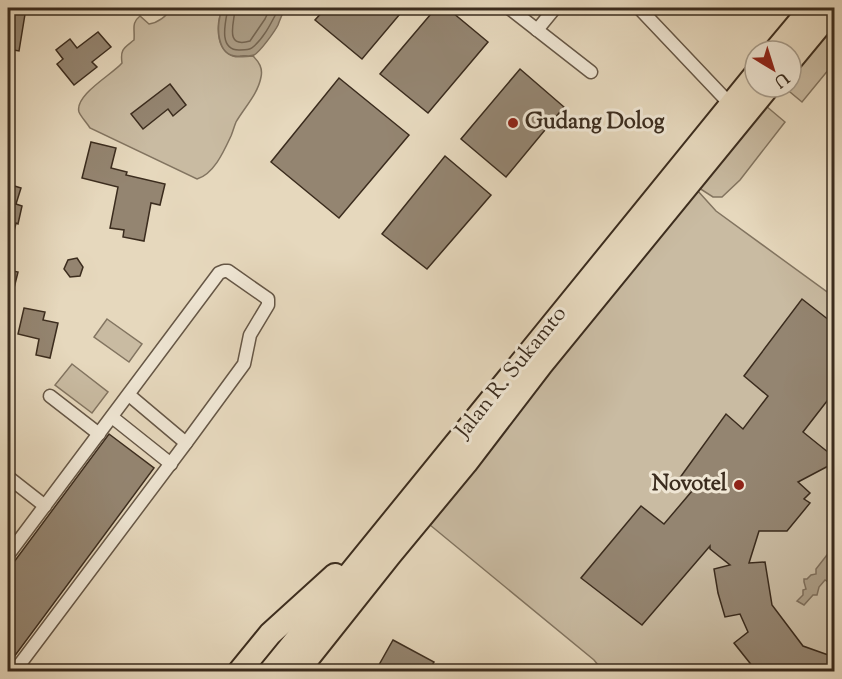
<svg xmlns="http://www.w3.org/2000/svg" width="842" height="679" font-family="'Sorts Mill Goudy',serif">
<rect width="100%" height="100%" fill="#e6d8bd"/>
<filter id="stains"><feTurbulence type="fractalNoise" baseFrequency=".00333" numOctaves="4"/><feColorMatrix values="0 0 0 0 .2 0 0 0 0 .09 0 0 0 0 .02 0 0 0 .5 -.17"/></filter>
<radialGradient id="worn" r=".72"><stop offset=".6" stop-color="#630" stop-opacity="0"/><stop offset="1" stop-color="#630" stop-opacity=".3"/></radialGradient>
<g fill="#c9bba2" stroke="#827460" stroke-width="1.5">
<path d="M170,8H223C216,22 215,50 233,56C238,58 247,56 253,56C259,62 263,68 261,77C258,94 244,108 236,122C234,127 233,131 231,136C224,151 214,174 197,179L90,128C87,123 81,117 79,112C74,95 113,74 122,63C120,49 124,48 134,40C135,29 131,23 140,16L149,24C157,23 168,16 170,8Z"/>
<path d="M834,22V63L802,102L784,87H791V75Z"/>
<path d="M766,106L785,122L740,180L722,197H713L699,188Z"/>
<path d="M697,190L716,211L834,297V671H603L594,660L430,525L549,372Z"/>
<path d="M107,319L142,344L129,362L94,337Z"/>
<path d="M72,364L108,392L92,413L55,385Z"/>
</g>
<g fill="#ac9e87" stroke="#7f705d" stroke-width="1.5">
<path d="M223,8H285C283,13 280,19 278,25C275,31 260,52 254,55C250,57 244,55 240,56C216,59 215,23 223,8Z"/>
<path d="M834,546V586L825,580L819,587L817,595H813L804,605L797,601L803,595V590L806,589L804,582V579H807L811,575L816,574V569Z"/>
</g>
<g fill="none" stroke-linecap="round" stroke-linejoin="round">
<g stroke="#746552" stroke-width="1.5">
<path d="M228,8C226,20 217,51 240,50C245,49 249,51 253,47C265,37 272,21 279,8"/>
<path d="M235,8C235,21 223,49 250,41L265,19L270,8"/>
</g>
</g>
<g fill="#948571" stroke="#3b2c1e" stroke-width="1.5">
<path d="M8,8H26L19,51L8,49Z"/>
<path d="M326,8H405L362,59L315,20Z"/>
<path d="M436,8H447L488,42L428,113L380,74Z"/>
<path d="M98,32L111,47L92,62L97,67L74,85L57,64L63,59L56,50L70,39L77,48Z"/>
<path d="M520,69L564,107L506,177L461,139Z"/>
<path d="M339,78L409,135L339,218L271,162Z"/>
<path d="M170,84L186,105L173,116L168,109L143,129L131,114Z"/>
<path d="M91,142L116,148L111,168L127,172L126,175L165,184L160,205L151,203L144,241L123,237L124,230L110,228L118,187L82,178Z"/>
<path d="M445,156L491,195L427,269L382,234Z"/>
<path d="M8,184L21,188L16,204L22,206L18,224L16,223L11,243L8,242Z"/>
<path d="M77,258L83,267L80,276L70,277L64,269L68,260Z"/>
<path d="M8,270L18,272L11,300L8,299Z"/>
<path d="M802,299L834,324V392L803,432L834,457V463L798,482L810,493L804,499L810,503L787,531H759L749,563L765,562L772,605L803,646L834,657V672H783L777,665L769,672H757L734,643L748,632L740,614L725,617L718,593L714,569L730,565L710,549V546L642,625L581,578L641,506L664,524L692,491L679,479L726,414L743,429L768,396L744,376Z"/>
<path d="M24,308L45,312L43,320L58,323L50,358L36,355L39,339L18,334Z"/>
<path d="M109,434L154,468L8,665V570Z"/>
<path d="M393,640L434,662L428,672H375Z"/>
</g>
<g fill="none" stroke-linecap="round" stroke-linejoin="round">
<g stroke="#665746" stroke-width="15">
<g id="street">
<path d="M509,8L591,72"/>
<path d="M639,8L730,104"/>
<path d="M537,30L555,8"/>
<path d="M129,395L186,443"/>
<path d="M50,396L99,434"/>
<path d="M112,417L171,464"/>
<path d="M8,477L45,506"/>
<path d="M8,555L219,273L224,271H228L268,299V305L250,335L244,364L186,443L14,672"/>
</g>
</g>
<g stroke="#3b2c1e" stroke-width="26">
<g id="highway">
<path d="M775,51L811,8"/>
<path d="M791,60L834,8"/>
<path d="M239,672L270,634L335,575"/>
<path d="M270,672L755,75"/>
<path d="M297,672L390,555L466,463L541,365L768,87"/>
</g>
</g>
<use href="#street" stroke="#efe6d4" stroke-width="12"/>
<use href="#highway" stroke="#e6d8bd" stroke-width="22"/>
</g>
<g fill="#8f2418" stroke="#efe6d4" stroke-width="2">
<circle cx="513" cy="123" r="6"/>
<circle cx="739" cy="485" r="6"/>
</g>
<g text-anchor="middle" dominant-baseline="central" stroke-width="6" stroke-linejoin="round" paint-order="stroke">
<g font-size="22" font-weight="bold" fill="#3b2c1e" stroke="#efe6d4" text-anchor="start">
<text x="525" y="123">Gudang Dolog</text>
<text x="727" y="485" text-anchor="end">Novotel</text>
</g>
<g font-size="22" fill="#3b2c1e" stroke="#efe6d4">
<text transform="translate(512 373) rotate(-51)">Jalan R. Sukamto</text>
</g>
</g>
<rect width="842" height="679" fill="none" stroke="#e6d8bd" stroke-width="30"/>
<rect x="9" y="9" width="824" height="661" fill="none" stroke="#3b2c1e" stroke-width="3"/>
<rect x="15" y="15" width="812" height="649" fill="none" stroke="#3b2c1e" stroke-width="1.5"/>
<g transform="translate(773 69) rotate(142)"><circle r="28" fill="#efe6d4" stroke="#a79c8b" stroke-width="1.5"/>
<path d="M0-4.5L10 22L0 15L-10 22Z" fill="#8f2418"/>
<text y="-9" font-size="16" font-weight="bold" text-anchor="middle" fill="#3b2c1e">U</text>
</g>
<rect width="100%" height="100%" filter="url(#stains)"/>
<rect width="100%" height="100%" fill="url(#worn)"/>
</svg>
